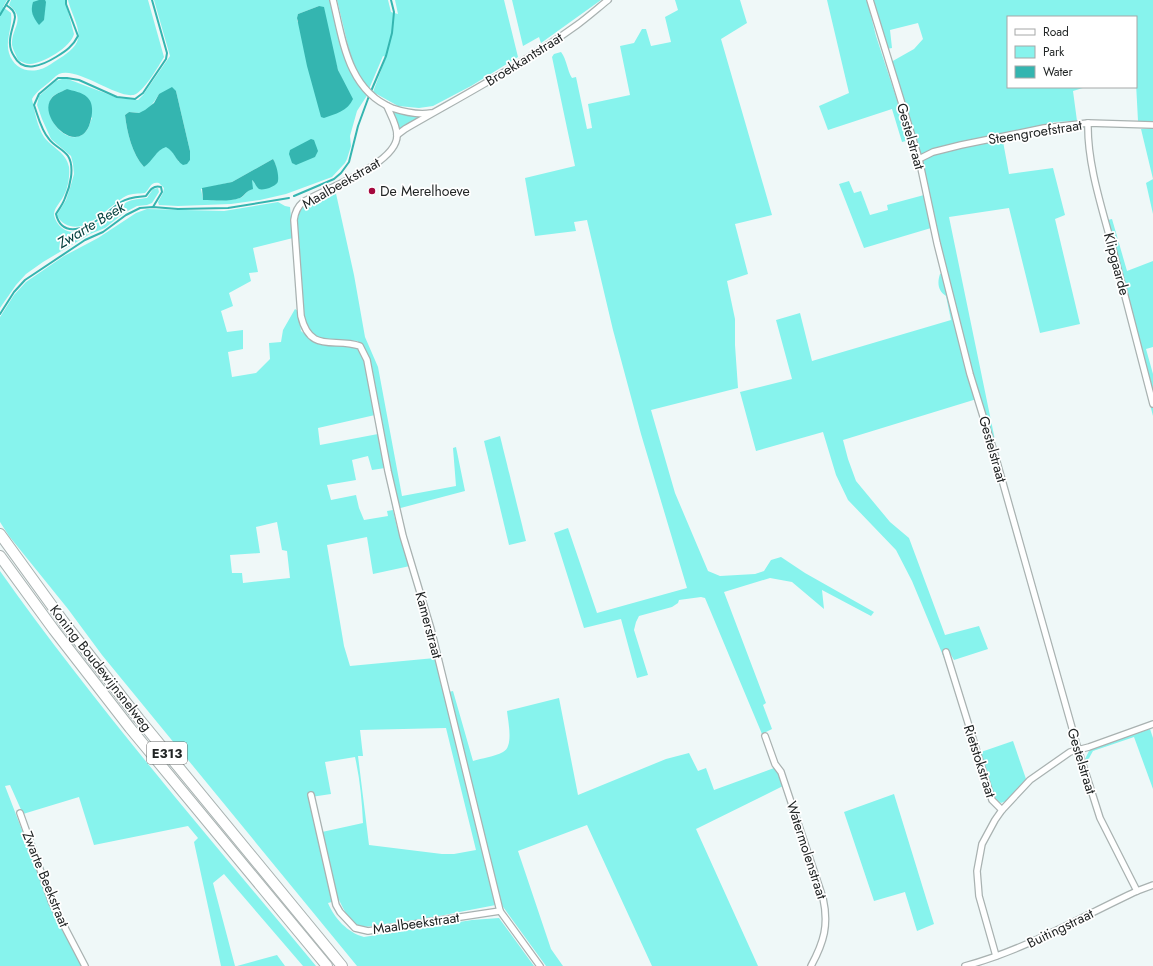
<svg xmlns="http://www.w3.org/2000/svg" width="1153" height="966" font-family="Jost,sans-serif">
<rect width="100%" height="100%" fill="#eff8f8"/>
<g fill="#87f3ed" fill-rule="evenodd">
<path d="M0,0H7L3,7L11,13C13,27 5,40 9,53C13,67 27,74 41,69C46,68 52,63 57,60C65,55 76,48 78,39C81,28 70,11 68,0H148L164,57C158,67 146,88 136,94C121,102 78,66 59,74C55,76 51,81 47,84C41,89 36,92 32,99C35,112 37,126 44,137C52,148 66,152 69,167C70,176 68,189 63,197C60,203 54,208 54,215C55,220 58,225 62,228C81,243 112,210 127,202C133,199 140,199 147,198L153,189L158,188L159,192L152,203L147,205L137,206L124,213L105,228L90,234L43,262L26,274L16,285L0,308Z"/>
<path d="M11,0H65L74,34C71,47 44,63 30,64C26,64 22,62 18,60C16,55 13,50 12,45C11,28 27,19 9,5Z"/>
<path d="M154,0H332L347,64L355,80L368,94L357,111L350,136L351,146L347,159L345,163L332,177L286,194L260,200L231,204L178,206L159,205L158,202L163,193L164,188L159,183C151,181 150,188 145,193C139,194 132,193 126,196C109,205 86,236 65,224C61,222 59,219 57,215L66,200L70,188L74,174L73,164L71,156L51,139L42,119L37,105L39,96L56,81L65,78L118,98L138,100L143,95L170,56ZM319,6L338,70L349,94L297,21L298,14ZM67,89L92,118C90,122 89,127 87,130C71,152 41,118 51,99C53,94 62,92 67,89ZM176,91L190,151V160L179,162L172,151L166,146L160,149L144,167C132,154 127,132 125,115L129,112C132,112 136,113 139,113C148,112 155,101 159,94ZM273,159L276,166L273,186L258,188L253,181L252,180V189C246,191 246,194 242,197C236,201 209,201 203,199L201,189L232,182Z"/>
<path d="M337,0H388L391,12L398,14L395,0H504L518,57L471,86L433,106L419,108L398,106L373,92L386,57L383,56L369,89L353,66Z"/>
<path d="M512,0H601L541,43L539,37L523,46Z"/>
<path d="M675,0H740L747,23L721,39L772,215L735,224L748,274L727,281L735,319V345L738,388L651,410L675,493L708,571L720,576L755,574L764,571L771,560L781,557L805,573L874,612L871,616L822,590L824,609L792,582L770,578L724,592L766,703L763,705L772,729L762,734L705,598L701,597L679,600L678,603L672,607L639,616L636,622L634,630L648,675L637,678L621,619L584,628L554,533L568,528L597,613L687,588L641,434L613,330L587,220L574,222L576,231L535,236L525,178L575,166L552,57L554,54L561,52C567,60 567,70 572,78L576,77L587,129L592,128L588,104L630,95L620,46L634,43L642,29H646L651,46L671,42L665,17L678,10Z"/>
<path d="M827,0H867L876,36L910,140L902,142L892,109L828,130L819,106L849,93Z"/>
<path d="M873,0H1153V121H1138L1136,83V17H1008V87H1086L1073,91L1077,121L1053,122V125L1039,126L1002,136L1009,174L1053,168L1065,215L1055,219L1080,324L1040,333L1009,208L949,217L995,440L992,441L980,398L843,440L848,459L856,481L890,522L909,538L945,635L979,626L988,649L954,660L951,655L944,658L912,581L896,550L848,500L836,475L823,432L756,451L740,392L792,379L776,320L800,313L812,361L951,320L946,296C938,291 937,283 940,274L946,272L923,162L891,62L914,49L923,39L918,23L890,30L892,48L887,49Z"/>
<path d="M395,111L419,115L421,117L401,129L398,127L393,113Z"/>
<path d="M1153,128V214L1146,183L1153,179L1141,129Z"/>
<path d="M849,181L854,193L861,191L870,215L888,210L887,205L924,195L931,228L864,248L839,184Z"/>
<path d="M335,189L354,275L365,337L378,367L402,496L456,486L453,448L456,447L465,491L393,510L397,527L410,566L373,574L367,537L327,545L344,646L350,666L435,658L444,693L453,691L473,761C482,758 494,757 503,752C514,747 508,721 507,711L559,698L578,795L666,759L689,753L698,771L706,768L714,790L774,768L780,775L783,786L696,829L758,966H652L587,825L518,851L551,949L563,966H546L501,904C463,911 424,920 385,924C378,925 368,928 360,926C349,922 344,910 339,900L328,903C334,918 348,933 364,937L472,920L499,918L534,966H357L102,655L68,609L9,536L0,522V317L14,295L26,282L64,256L98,238L136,213L147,209L224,211L278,202L285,206L290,207L293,238L253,248L258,272L249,273L251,281L229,293L233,306L221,311L227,332L243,330V349L228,352L232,377L256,373L270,359L269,343L281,342L283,330L295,309L298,311L301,331L316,343L345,345L359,348L358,341C343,340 322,344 311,332C308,329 306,324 304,321L296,224L297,213L302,205ZM375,415L378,434L320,445L318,428ZM368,456L372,470L385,468L393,510L387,511L388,516L364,520L359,508L356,495L331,500L327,485L356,480L352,460ZM277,522L282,550L287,551L290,578L243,583L242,573H232L230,555L260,553L256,527ZM446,728L476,850L454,854H442L369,845L358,756H363L360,730ZM355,757C360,779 362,801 363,823L322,832L311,797L331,794L325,762Z"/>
<path d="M1112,219L1127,271L1153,261V347L1146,349L1153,374V416L1103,221Z"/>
<path d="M500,436L526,541L509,545L484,441Z"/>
<path d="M0,571C97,708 208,836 316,966H303L224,874L213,883L235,966H221L194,842L198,838L188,826L94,845L79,797L23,814L10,785L5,786L27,843L34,840L57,908L53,910L63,932L69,929L88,966H0Z"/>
<path d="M1150,729L1153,738V789L1134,737L1093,751L1088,760L1085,759L1089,751L1092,748Z"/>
<path d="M1013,741L1026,779L1006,801L1001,803L994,798L981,752Z"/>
<path d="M894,794L934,924L917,931L905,892L874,901L844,812Z"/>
<path d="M277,955L285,966H237Z"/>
</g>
<g fill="#34b5b0">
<path d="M39,0H45L46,2L44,20L39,25C33,17 30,12 33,2Z"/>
<path d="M319,6L324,7L338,70L353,99C348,111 335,114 324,118L321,117L307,66L297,18L298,14Z"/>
<path d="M172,87L176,91L190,151V160L187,164L183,165C175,160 175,152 166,147C156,150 153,161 144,167C132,154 127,132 125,115L129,112L139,113L145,110L154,103L159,94Z"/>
<path d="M67,89C73,91 82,92 87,97C95,104 92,118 89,126C76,156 38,117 51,99C54,94 61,92 67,89Z"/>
<path d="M311,139L314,140L318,151L315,157L296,165L292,163L289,154L290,150Z"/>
<path d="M273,159C276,164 279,174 278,181C278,186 263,191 259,189C256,187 255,183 253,181L252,180L253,189C245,191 245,196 240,198C229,202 214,200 203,200L202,188L232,182Z"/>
</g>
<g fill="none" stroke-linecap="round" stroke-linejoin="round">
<g stroke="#34b5b0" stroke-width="2">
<path d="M152,0L167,53L166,59L143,93L135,99L117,97L79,80L67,78H58L39,94L34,105C38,116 41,130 49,139C54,146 63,149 68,156C75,167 70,187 65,198C63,204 59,209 56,214C62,239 87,228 102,217C108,213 114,206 121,202C129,197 137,197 146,196C150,190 153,185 161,187L162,192L153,207"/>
<path d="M6,5C11,8 15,11 15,17C14,26 9,35 10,44C10,48 12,53 14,56C23,74 43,65 56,57C66,51 73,46 78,36L66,4V0"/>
<path d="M0,15L9,0"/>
<path d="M294,196L334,179L341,173L349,162L358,126L369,96L386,56L392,33L394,12L391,0"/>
<path d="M0,314L14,292L25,280L85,240L103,232L126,215L140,208L153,207L178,209L228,208L289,198"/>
</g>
<g stroke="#a9b2b1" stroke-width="8">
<g id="street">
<path d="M333,0C343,41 348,90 392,108C404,112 418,115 431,113"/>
<path d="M870,0L919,159L937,243L970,374L995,455L1078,749L1100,818L1137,891"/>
<path d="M387,106C390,114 397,125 397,135C398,164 324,189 303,202C297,207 295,212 294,220L301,316C310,354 334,337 360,346L367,360L388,471L403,536L431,629L500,911L540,966"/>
<path d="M1088,123C1087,162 1101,205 1111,242C1125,296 1139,350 1153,404"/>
<path d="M397,135L405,129C462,96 523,64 577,25C588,17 598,8 608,0"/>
<path d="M919,159L933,152L961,145L1044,128L1088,123L1153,125"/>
<path d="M946,652L992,800L1002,810"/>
<path d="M765,736L775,764L781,772L823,898C829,925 824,942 811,966"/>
<path d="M311,795L336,905L340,912L355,928L368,931L500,911"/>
<path d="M20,813L52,903L85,966"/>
<path d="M996,956L979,896L977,871L982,844L995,820L1002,810L1030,780L1070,752L1089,747L1153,724"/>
<path d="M965,966C1025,950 1081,917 1137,891L1153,885"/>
</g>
</g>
<g stroke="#a9b2b1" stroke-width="12">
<g id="highway">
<path d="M0,534L63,621L139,719L342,966"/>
<path d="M0,556L54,630L130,728L327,966"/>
</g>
</g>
<use href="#street" stroke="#fff" stroke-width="5.5"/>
<use href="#highway" stroke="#fff" stroke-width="10"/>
</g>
<circle fill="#a4093e" stroke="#fff" stroke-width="1.5" cx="372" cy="191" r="4"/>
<g text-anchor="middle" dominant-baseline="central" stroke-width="3.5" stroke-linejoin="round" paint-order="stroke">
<rect fill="#fff" stroke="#646666" stroke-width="1" x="147" y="742" width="40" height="22" rx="3"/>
<g font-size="13" font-weight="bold" fill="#212525">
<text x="167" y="753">E313</text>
</g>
<g font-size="14" fill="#212525" stroke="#fff">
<text transform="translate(524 59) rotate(-32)">Broekkantstraat</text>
<text transform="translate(1035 132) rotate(-9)">Steengroefstraat</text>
<text transform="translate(911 136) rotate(74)">Gestelstraat</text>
<text transform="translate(341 183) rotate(-30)">Maalbeekstraat</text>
<text transform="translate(1117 264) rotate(75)">Klipgaarde</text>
<text transform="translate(993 449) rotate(74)">Gestelstraat</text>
<text transform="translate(429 625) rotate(75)">Kamerstraat</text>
<text transform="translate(101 668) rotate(52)">Koning Boudewijnsnelweg</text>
<text transform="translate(980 761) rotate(72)">Rietstokstraat</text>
<text transform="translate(1082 761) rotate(73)">Gestelstraat</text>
<text transform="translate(807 850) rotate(72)">Watermolenstraat</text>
<text transform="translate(46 879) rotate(68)">Zwarte Beekstraat</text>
<text transform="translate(416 923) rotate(-8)">Maalbeekstraat</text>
<text transform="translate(1060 928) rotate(-26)">Buitingstraat</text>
</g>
<g font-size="14" fill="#212525" stroke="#fff" text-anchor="start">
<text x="380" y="191">De Merelhoeve</text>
</g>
<g font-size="15" font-style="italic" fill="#06413f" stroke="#fff">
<text transform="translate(91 225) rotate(-31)">Zwarte Beek</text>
</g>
</g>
<rect x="1007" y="16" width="130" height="72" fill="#ffffff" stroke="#a6a8a8"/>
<rect x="1015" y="29" width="20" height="6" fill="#ffffff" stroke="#a6a8a8"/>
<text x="1043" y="36" font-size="12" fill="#212525">Road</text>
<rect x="1015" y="46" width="20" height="12" fill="#87f3ed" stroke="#a6a8a8"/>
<text x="1043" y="56" font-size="12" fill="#212525">Park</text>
<rect x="1015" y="66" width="20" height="12" fill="#34b5b0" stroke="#a6a8a8"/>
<text x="1043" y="76" font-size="12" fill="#212525">Water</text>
</svg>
